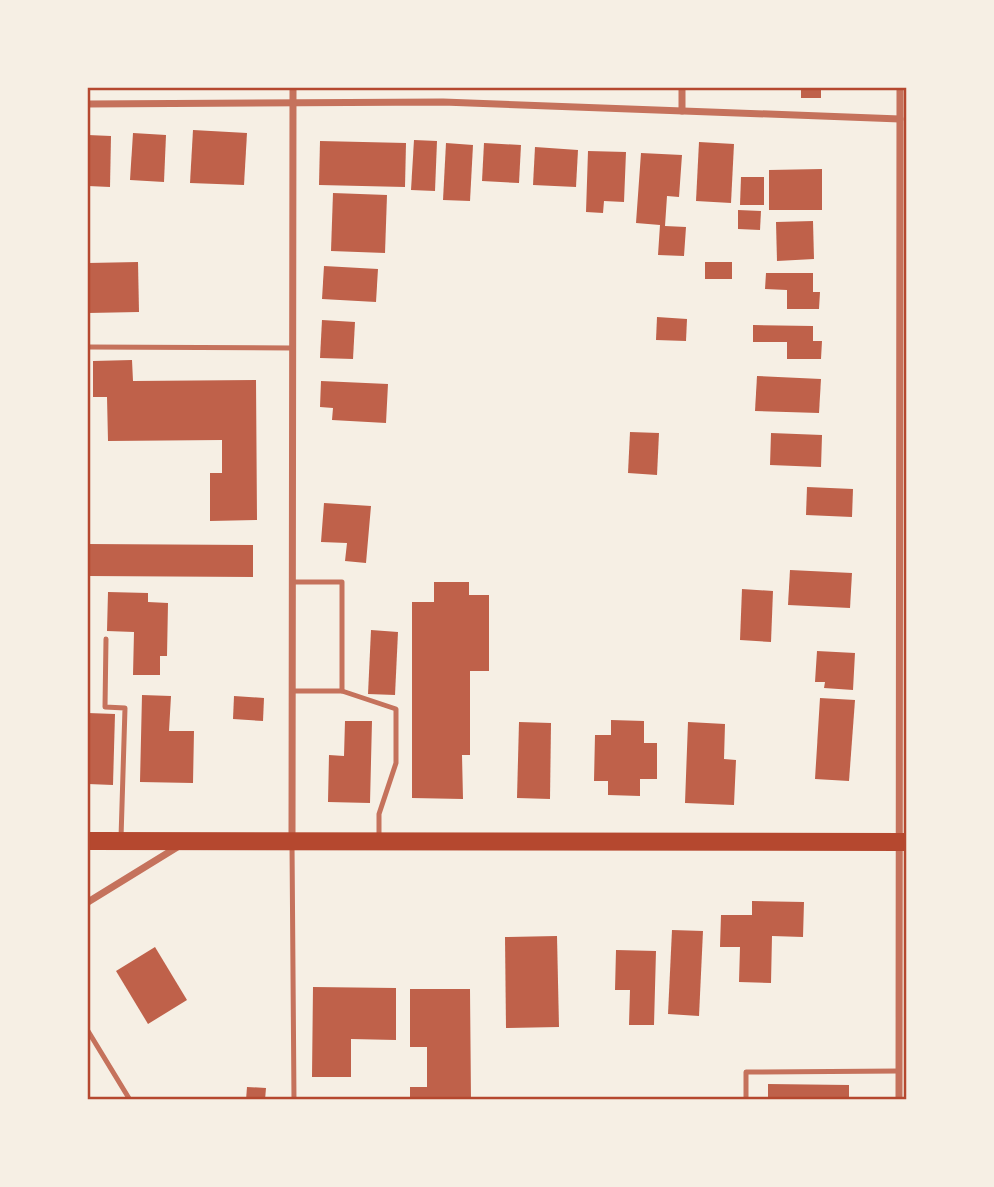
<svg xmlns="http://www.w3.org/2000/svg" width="994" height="1187" font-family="'DejaVu Sans',sans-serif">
<rect width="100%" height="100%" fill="#f6efe4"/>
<g fill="#bf614a">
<rect x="801" y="88" width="20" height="10"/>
<path d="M193,130L247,133L244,185L190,183Z"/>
<path d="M133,133L166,135L164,182L130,180Z"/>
<path d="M88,135L111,136L110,187L88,186Z"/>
<path d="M414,140L437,141L435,191L411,190Z"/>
<path d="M320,141L406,143L405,187L319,185Z"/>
<path d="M699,142L734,144L731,203L696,201Z"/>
<path d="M446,143L473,145L470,201L443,200Z"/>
<path d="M484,143L521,145L519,183L482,181Z"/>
<path d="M535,147L578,150L576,187L533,185Z"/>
<path d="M588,151L626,152L624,202L604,201L603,213L586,212Z"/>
<path d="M641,153L682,155L679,197L667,196L665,226L686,227L684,256L658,255L660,225L636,223Z"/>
<path d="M822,169V210H769V170Z"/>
<path d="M741,177H764V205H740Z"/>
<path d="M333,193L387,195L385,253L331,251Z"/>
<path d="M738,210L761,211L760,230L738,229Z"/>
<path d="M813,221L814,259L777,261L776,222Z"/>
<path d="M138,262L139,312L88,313V263Z"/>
<rect x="705" y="262" width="27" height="17"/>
<path d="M324,266L378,269L376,302L322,299Z"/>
<path d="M766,273H813V292H820L819,309H787V290L765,289Z"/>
<path d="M657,317L687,319L686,341L656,340Z"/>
<path d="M322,320L355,322L353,359L320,358Z"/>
<path d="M753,325L813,326V341H822L821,359H787V342H753Z"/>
<path d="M132,360L133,381L256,380L257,520L210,521V473H222V440L108,441L107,397H93V361Z"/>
<path d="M757,376L821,379L819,413L755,411Z"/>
<path d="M321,381L388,384L386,423L332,420L333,408L320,407Z"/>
<path d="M630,432L659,433L657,475L628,473Z"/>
<path d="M771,433L822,435L821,467L770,465Z"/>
<path d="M807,487L853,489L852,517L806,515Z"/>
<path d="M324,503L371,506L366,563L345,561L347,543L321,542Z"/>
<path d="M88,544L253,545V577L88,576Z"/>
<path d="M790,570L852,573L850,608L788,605Z"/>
<path d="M434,582H469V595H489V671H470V755H462L463,799L412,798V602H434Z"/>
<path d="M742,589L773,591L771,642L740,640Z"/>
<path d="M108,592L148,593V602L168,603L167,656H160V675H133L134,632L107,631Z"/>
<path d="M371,630L398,632L395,695L368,694Z"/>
<path d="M817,651L855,653L853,690L824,688L825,682H815Z"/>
<path d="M142,695L171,696L169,731H194L193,783L140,782Z"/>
<path d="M234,696L264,698L263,721L233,719Z"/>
<path d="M820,698L855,700L849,781L815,779Z"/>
<path d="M88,713L115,714L113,785L88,784Z"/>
<path d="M611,720L644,721V743H657V779H640V796L608,795V781H594L595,735H611Z"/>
<path d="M345,721H372L370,803L328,802L329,755L344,756Z"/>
<path d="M519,722L551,723L550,799L517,798Z"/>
<path d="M688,722L725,724L724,759L736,760L734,805L685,803Z"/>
<path d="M752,901L804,902L803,937L772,936L771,983L739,982L740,947H720L721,915H752Z"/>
<path d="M672,930L703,931L699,1016L668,1014Z"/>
<path d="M557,936L559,1027L506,1028L505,937Z"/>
<path d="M155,947L187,1000L148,1024L116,971Z"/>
<path d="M616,950L656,951L654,1025H629L630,990H615Z"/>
<path d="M313,987L396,988V1040L351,1039V1077H312Z"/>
<path d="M410,989H470L471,1100H410V1087H427V1047H410Z"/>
<path d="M768,1084L849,1085V1100H768Z"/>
<path d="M247,1087L266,1088L265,1100H246Z"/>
</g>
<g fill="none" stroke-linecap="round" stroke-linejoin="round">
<g stroke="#c5725c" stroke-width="5">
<path d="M88,347L292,348"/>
<path d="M293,582H342V691H293"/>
<path d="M106,639L105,707L125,708L121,838"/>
<path d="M342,691L396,709V763L379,814V837"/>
<path d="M292,844L294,1100"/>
<path d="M88,1031L130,1100"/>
<path d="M746,1100V1072L899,1071"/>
</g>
<g stroke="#c5725c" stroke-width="7">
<path d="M88,104L443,102L900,119"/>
<path d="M682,111V88"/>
<path d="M292,840L293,88"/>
<path d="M88,902L179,846"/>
<path d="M899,1100L900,88"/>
</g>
<path stroke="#b5482f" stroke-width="18" d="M88,841L906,842"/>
</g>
<rect width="994" height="1187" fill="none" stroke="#f6efe4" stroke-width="178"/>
<rect x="89" y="89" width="816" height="1009" fill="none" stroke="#b5482f" stroke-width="2.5"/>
</svg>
